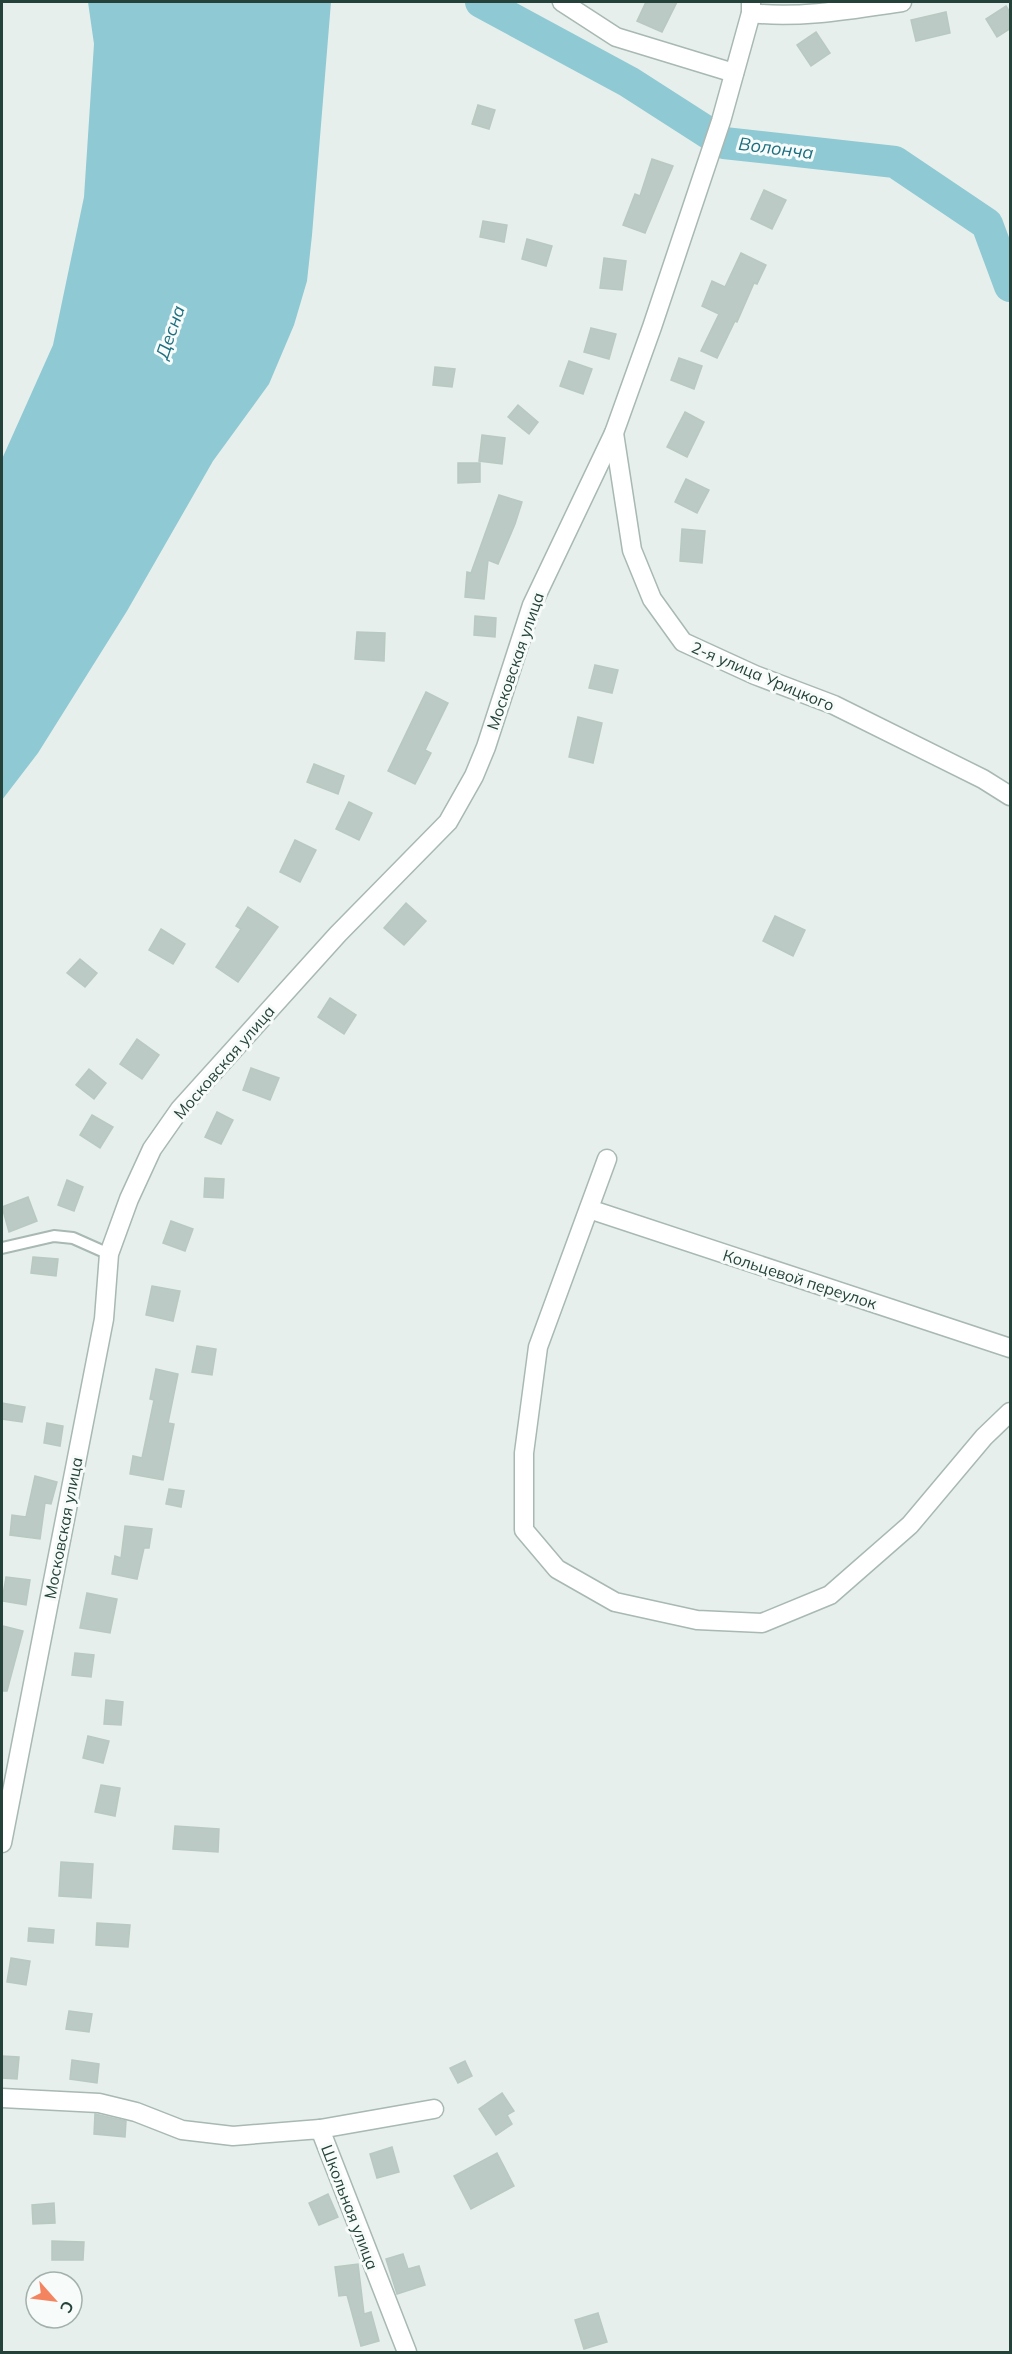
<svg xmlns="http://www.w3.org/2000/svg" width="1012" height="2354" font-family="Mulish,sans-serif">
<rect width="100%" height="100%" fill="#e6efeb"/>
<path fill="#8ec9d4" d="M88,2H331L312,235L307,281L294,325L269,384L213,461L127,611L38,753L2,800V459L53,345L84,197L94,44Z"/>
<g fill="none" stroke-linecap="round" stroke-linejoin="round">
<path stroke="#8ec9d4" stroke-width="32" d="M481,2L629,82L724,143L895,162L987,224L1010,286"/>
</g>
<g fill="#bbcac4" stroke="#b8c9c2" stroke-width="1.5">
<path d="M646,2H677L662,32L637,21Z"/>
<path d="M1006,6L1011,14V28L997,37L986,19Z"/>
<path d="M946,12L950,33L916,41L911,20Z"/>
<path d="M816,32L830,53L811,66L797,45Z"/>
<path d="M478,105L495,110L489,129L472,124Z"/>
<path d="M652,159L673,166L645,233L623,225L635,194L640,196Z"/>
<path d="M764,190L786,200L772,229L751,219Z"/>
<path d="M483,221L507,225L504,242L480,237Z"/>
<path d="M527,239L552,246L546,266L522,259Z"/>
<path d="M741,253L766,265L757,284L754,283L737,322L735,321L717,358L701,351L719,314L702,306L712,281L725,287Z"/>
<path d="M604,258L626,261L622,290L600,288Z"/>
<path d="M591,328L616,334L609,359L584,352Z"/>
<path d="M679,358L702,366L694,389L671,380Z"/>
<path d="M569,361L592,369L583,394L560,386Z"/>
<path d="M435,367L455,369L452,387L433,385Z"/>
<path d="M518,405L538,422L529,434L508,417Z"/>
<path d="M685,412L704,422L687,457L667,447Z"/>
<path d="M482,435L505,438L502,464L479,461Z"/>
<path d="M458,463H480V482L458,483Z"/>
<path d="M686,479L709,490L697,513L675,502Z"/>
<path d="M499,495L522,502L515,524L498,564L488,560L484,599L465,597L467,572L471,573Z"/>
<path d="M682,529L705,531L702,563L680,561Z"/>
<path d="M475,616L496,618L495,637L474,635Z"/>
<path d="M357,632L385,633L384,661L355,659Z"/>
<path d="M595,665L618,670L612,693L589,688Z"/>
<path d="M426,692L448,703L425,750L431,753L415,784L388,771Z"/>
<path d="M578,717L602,723L593,763L569,757Z"/>
<path d="M314,764L344,776L338,794L307,782Z"/>
<path d="M349,802L372,813L359,840L336,829Z"/>
<path d="M295,840L316,850L300,882L280,872Z"/>
<path d="M406,903L426,921L404,945L384,928Z"/>
<path d="M248,907L278,927L238,982L216,967L241,929L236,926Z"/>
<path d="M775,916L805,930L793,956L763,941Z"/>
<path d="M161,929L185,944L173,964L149,950Z"/>
<path d="M80,959L97,973L85,987L67,973Z"/>
<path d="M330,998L356,1015L344,1034L318,1017Z"/>
<path d="M137,1039L159,1055L142,1079L120,1064Z"/>
<path d="M251,1068L279,1078L270,1100L243,1090Z"/>
<path d="M89,1069L106,1083L94,1099L76,1085Z"/>
<path d="M217,1112L233,1120L221,1144L205,1137Z"/>
<path d="M92,1115L113,1127L100,1148L80,1135Z"/>
<path d="M205,1178L224,1179L223,1198L204,1197Z"/>
<path d="M67,1180L83,1187L74,1211L58,1205Z"/>
<path d="M28,1197L37,1221L9,1232L2,1207Z"/>
<path d="M171,1221L193,1229L185,1251L163,1243Z"/>
<path d="M33,1257L58,1259L56,1276L31,1273Z"/>
<path d="M152,1286L180,1291L173,1321L146,1315Z"/>
<path d="M197,1346L216,1349L212,1375L192,1372Z"/>
<path d="M156,1369L178,1374L168,1423L174,1424L163,1480L130,1474L133,1456L142,1458L154,1400L150,1399Z"/>
<path d="M2,1403L25,1407L22,1422L2,1419Z"/>
<path d="M47,1423L63,1426L60,1446L44,1443Z"/>
<path d="M35,1476L57,1482L51,1504L45,1503L40,1539L10,1535L12,1515L26,1517Z"/>
<path d="M169,1489L184,1491L181,1507L166,1504Z"/>
<path d="M125,1526L152,1529L149,1548H144L137,1579L112,1574L115,1556L121,1558Z"/>
<path d="M6,1577L30,1580L26,1605L2,1601Z"/>
<path d="M87,1593L117,1599L110,1633L80,1628Z"/>
<path d="M3,1626L23,1631L7,1691H2Z"/>
<path d="M75,1653L94,1655L91,1677L72,1675Z"/>
<path d="M106,1700L123,1702L121,1725L104,1724Z"/>
<path d="M88,1736L109,1741L103,1763L83,1758Z"/>
<path d="M101,1785L120,1788L115,1816L95,1812Z"/>
<path d="M175,1826L219,1829L218,1852L173,1849Z"/>
<path d="M61,1862L93,1864L91,1898L59,1896Z"/>
<path d="M97,1923L130,1925L128,1947L96,1945Z"/>
<path d="M29,1928L54,1930L53,1943L28,1941Z"/>
<path d="M11,1958L30,1961L26,1985L7,1982Z"/>
<path d="M69,2011L92,2014L89,2032L66,2029Z"/>
<path d="M2,2056L19,2057L17,2079L2,2078Z"/>
<path d="M72,2060L99,2064L97,2083L70,2079Z"/>
<path d="M465,2061L472,2076L458,2083L450,2068Z"/>
<path d="M502,2093L514,2111L507,2115L512,2124L496,2135L479,2109Z"/>
<path d="M95,2114L126,2121L125,2137L94,2134Z"/>
<path d="M392,2147L399,2172L377,2178L370,2154Z"/>
<path d="M497,2153L514,2186L471,2209L454,2176Z"/>
<path d="M328,2194L338,2217L319,2225L309,2203Z"/>
<path d="M54,2203L55,2223L33,2224L32,2205Z"/>
<path d="M52,2241L84,2242L83,2260H52Z"/>
<path d="M403,2254L408,2269L419,2266L425,2285L397,2294L386,2259Z"/>
<path d="M358,2264L364,2314L371,2312L379,2341L361,2346L347,2295L339,2296L335,2267Z"/>
<path d="M598,2313L607,2342L584,2349L575,2320Z"/>
</g>
<g fill="none" stroke-linecap="round" stroke-linejoin="round">
<g stroke="#a8b8b2" stroke-width="14">
<path id="lane" d="M2,1248L54,1236L73,1238L109,1254"/>
</g>
<g stroke="#a8b8b2" stroke-width="21">
<g id="street">
<path d="M562,2L616,37L734,73"/>
<path d="M751,13C799,19 854,9 902,2"/>
<path d="M614,433L632,550L652,599L683,642L755,675L834,705L983,779L1010,796"/>
<path d="M607,1159L538,1347L524,1453V1530L557,1569L615,1602L697,1620L762,1623L830,1595L910,1525L984,1437L1010,1412"/>
<path d="M589,1209L1010,1348"/>
<path d="M2,1843L104,1319L109,1254L129,1199L152,1149L180,1109L338,934L448,822L474,776L486,747L532,605L614,433L652,327L721,121L751,13V2"/>
<path d="M2,2098L99,2103L136,2112L182,2130L233,2136L320,2129L407,2352"/>
<path d="M320,2129L434,2109"/>
</g>
</g>
<use href="#lane" stroke="#fff" stroke-width="10"/>
<use href="#street" stroke="#fff" stroke-width="18"/>
</g>
<g text-anchor="middle" dominant-baseline="central" stroke-width="6" stroke-linejoin="round" paint-order="stroke">
<g font-size="16" fill="#24423a" stroke="#f7fbf9">
<text transform="translate(515 661) rotate(-71)">Московская улица</text>
<text transform="translate(763 676) rotate(23)">2-я улица Урицкого</text>
<text transform="translate(224 1062) rotate(-49)">Московская улица</text>
<text transform="translate(800 1279) rotate(18)">Кольцевой переулок</text>
<text transform="translate(63 1528) rotate(-79)">Московская улица</text>
<text transform="translate(350 2207) rotate(69)">Школьная улица</text>
</g>
<g font-size="18" font-style="italic" fill="#1c6f80" stroke="#f7fbf9">
<text transform="translate(776 148) rotate(7)">Волонча</text>
<text transform="translate(170 332) rotate(-71)">Десна</text>
</g>
</g>
<rect width="1012" height="2354" fill="none" stroke="#24423a" stroke-width="6"/>
<g transform="translate(54 2300) rotate(118)"><circle r="28" fill="#f7fbf9" stroke="#a3b1ad" stroke-width="1.5"/>
<path d="M0-4.5L10 22L0 15L-10 22Z" fill="#f4845f"/>
<text y="-9" font-size="16" font-weight="bold" text-anchor="middle" fill="#24423a">С</text>
</g>
</svg>
